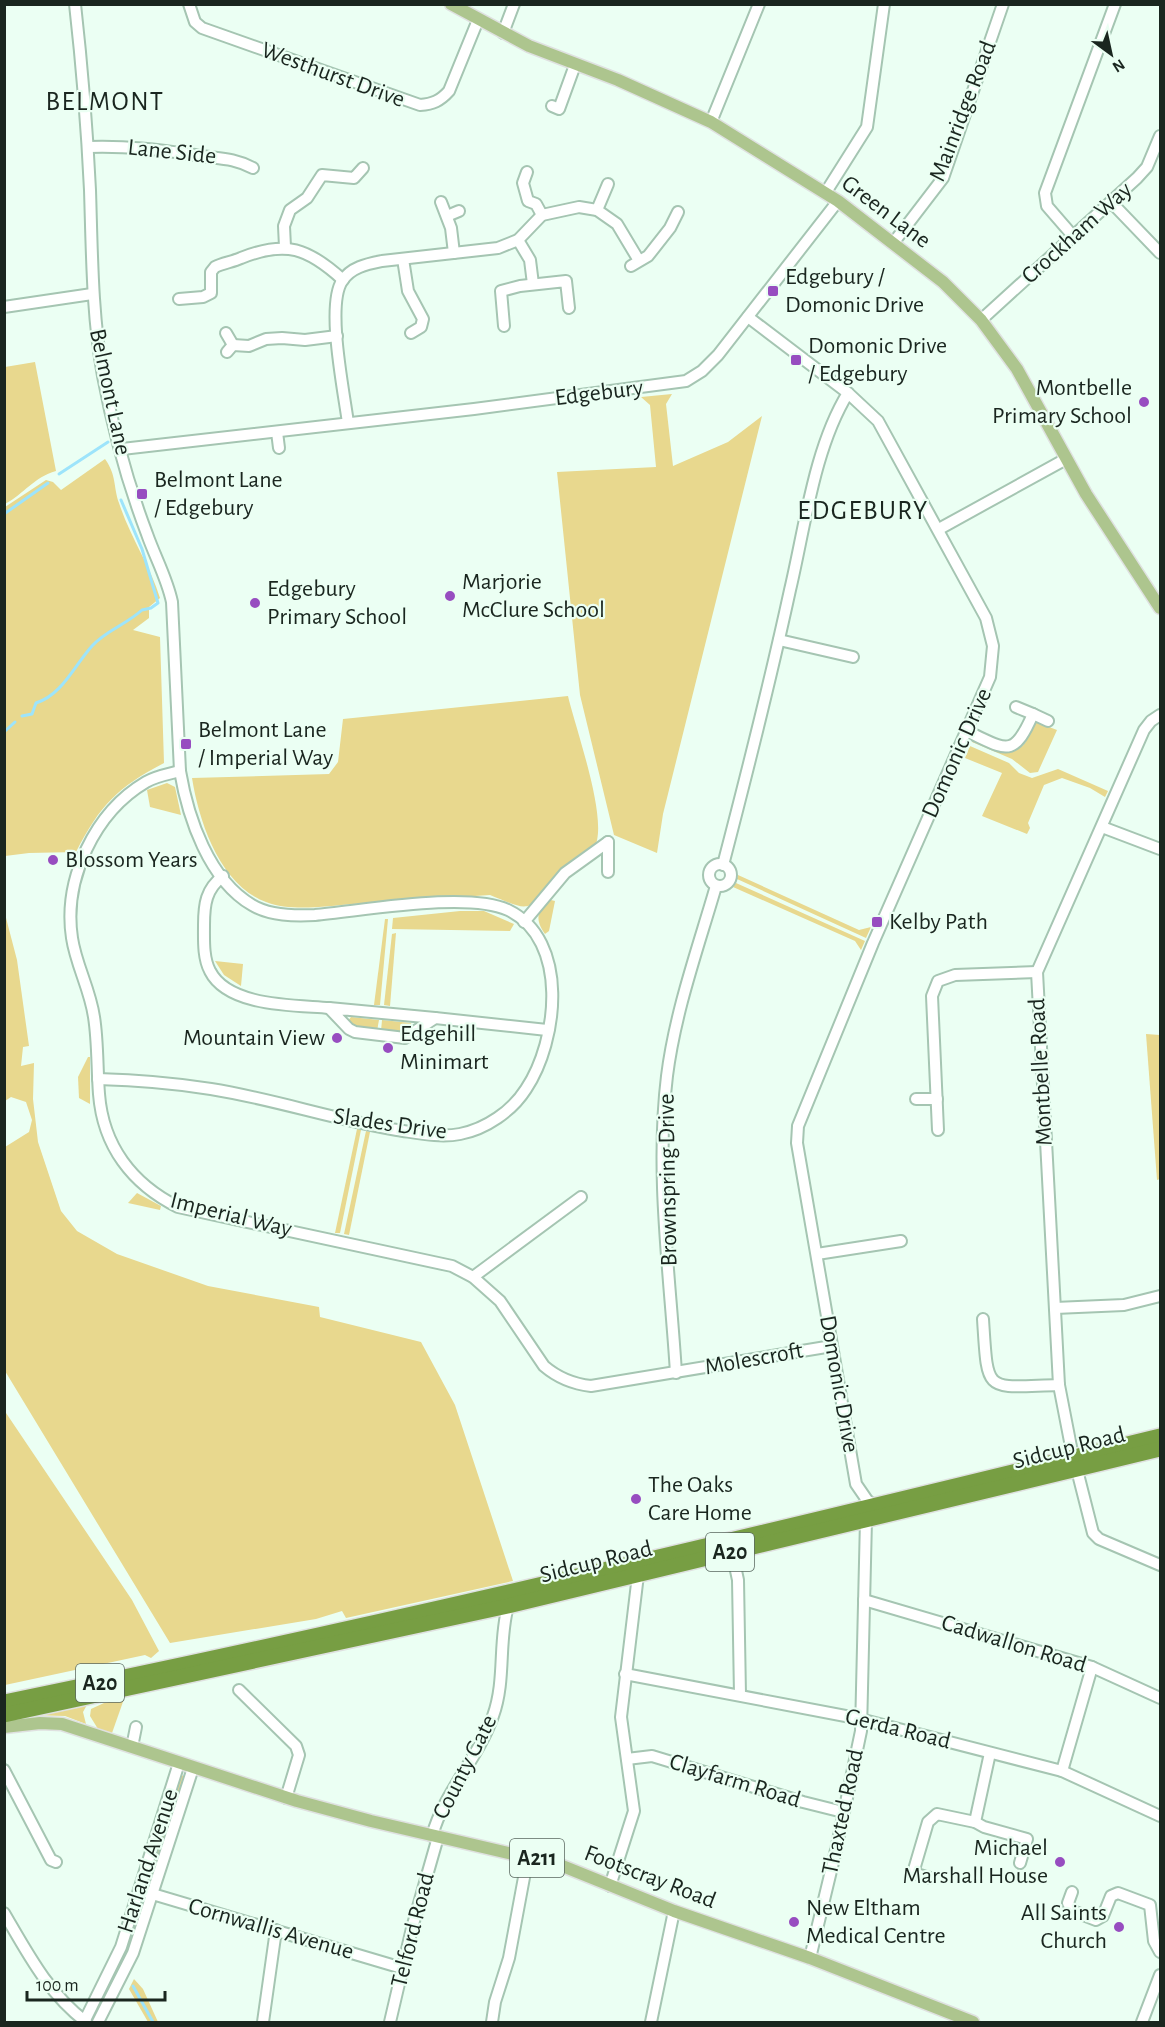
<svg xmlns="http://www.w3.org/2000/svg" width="1165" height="2027" font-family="'Alegreya Sans',sans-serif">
<rect width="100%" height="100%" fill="#ebfff3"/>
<g fill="#e8d88e">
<path d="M35,362L56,471C34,477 24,494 5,504V367Z"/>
<path d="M672,394L666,404L673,466L728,442L762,416L663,814L657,853L614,835L580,695L557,472L656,467L650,405L641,397Z"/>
<path d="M105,459C117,476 113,486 119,503C130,537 150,565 160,598L149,607V618L133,630L160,637L164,763C118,787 100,805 76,852L29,853L5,856V507L46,480L53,482L61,490Z"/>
<path d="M568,696C575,727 610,823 594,848C585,861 568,872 557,883C525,913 530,911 490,895C445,898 399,901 353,904C326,906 292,912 266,902C220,885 199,822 192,778L329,774L338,762L343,719Z"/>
<path d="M1036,722L1057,730L1038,772L1030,773L1012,759L972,742L973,738C989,745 1012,761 1025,743C1030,736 1031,728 1036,722Z"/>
<path d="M970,746L1009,763L1019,773L1032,778L1058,769L1108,791L1105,797L1090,788L1062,778L1044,785L1028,823L1030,828L1027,834L982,816L1002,773L965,758Z"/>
<path d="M167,783L175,787L181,815L150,807L147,790Z"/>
<path d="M738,875L859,930L871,927L866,938L737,879Z"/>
<path d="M736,883L865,941L861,950L855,941L733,887Z"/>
<path d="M547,899L555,901L549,931L545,934C535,920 537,912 547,899Z"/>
<path d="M460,911H484L514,924L510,931L392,929L393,918Z"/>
<path d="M5,914L17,960L29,1046L23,1047L21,1066L34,1063L33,1099L38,1142L61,1211L77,1231L117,1254L208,1286L319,1307L320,1317L421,1342L455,1405L513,1581L346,1618L342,1611L316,1619L170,1643L5,1371V1147L29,1132L32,1120L26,1102L11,1097L5,1101Z"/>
<path d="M385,919H388L380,1005H374Z"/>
<path d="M396,933L390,1006L384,1005L392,934Z"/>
<path d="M215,961L243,964L241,986L224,975Z"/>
<path d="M351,1017L379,1020L377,1031L353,1028L348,1021Z"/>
<path d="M382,1020L411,1023L412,1027L404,1034L381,1031Z"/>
<path d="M1146,1034L1160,1035V1179L1157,1180Z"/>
<path d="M88,1057H90V1104L79,1098L78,1077Z"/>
<path d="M357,1129L361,1130L340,1233H335Z"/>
<path d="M366,1131L370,1132L349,1235L344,1234Z"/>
<path d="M137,1193L161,1206L160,1210L128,1203Z"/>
<path d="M4,1410L132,1600L159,1651L151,1658L145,1655L5,1685Z"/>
<path d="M124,1699L112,1733L98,1729L90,1716L91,1709L104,1703Z"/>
<path d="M88,1703L83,1712L86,1724L65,1716L30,1715Z"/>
<path d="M181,1775L186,1777L152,1882L147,1881Z"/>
<path d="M140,1903L145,1904L135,1937L96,2014L94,2012Z"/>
<path d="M134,1979L143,1989L158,2022H148L129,1989Z"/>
</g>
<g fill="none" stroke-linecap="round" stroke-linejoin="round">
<g stroke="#9de4fb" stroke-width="3">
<path d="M59,474L108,442"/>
<path d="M4,514L48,483"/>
<path d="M22,716L32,714L36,703C62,695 74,666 92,646C105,631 127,624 142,610L151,608L158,603L142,549L121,500"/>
<path d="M4,732L15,722"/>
<path d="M133,1986L153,2022"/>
</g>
<g stroke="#a5c5b2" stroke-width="14">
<g id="minor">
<path d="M75,4C82,66 87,128 90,190C92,253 92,315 103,376C113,429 128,484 147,534C155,557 167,578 172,602L180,771C188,818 209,880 252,905C270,916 295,916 315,915C362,911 467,891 508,910C570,940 558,1041 526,1089C512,1111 486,1129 460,1134C440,1138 418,1133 397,1130C335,1120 274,1099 211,1089C174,1083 135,1080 98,1079"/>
<path d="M189,4L195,22L202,28L420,105C433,104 440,101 449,91L478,20"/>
<path d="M503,33L514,4"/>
<path d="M552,106L559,109L575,65"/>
<path d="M711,122L759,4"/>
<path d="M88,147C129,146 155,149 195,155C218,159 232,157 253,168"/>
<path d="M527,172L523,183L528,201L536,204L542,215"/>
<path d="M826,192L867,127L884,4"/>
<path d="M441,202L451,228L454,253"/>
<path d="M1111,202L1160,253"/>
<path d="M597,210L608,184"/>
<path d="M447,216L459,211"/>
<path d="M1073,236L1047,206L1045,193L1115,4"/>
<path d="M518,240L530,260L533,284"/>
<path d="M894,242L943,178L1003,4"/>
<path d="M285,247L284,226L290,210L307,198L322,175L354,178L363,168"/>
<path d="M403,259L408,291L423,319L421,327L411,333"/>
<path d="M631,266L648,256L670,228L678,212"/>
<path d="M179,299L203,297L211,293V272L215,267C223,263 232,262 241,258C286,240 308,248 343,280"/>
<path d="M4,307L92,294"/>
<path d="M748,317L848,393L878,421L986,618L993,646L990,677L873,943L798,1126L797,1143L856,1484L867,1500L875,1506"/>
<path d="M981,320L1137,178L1147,167L1160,136"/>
<path d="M504,326L501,291L520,286L566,281L569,308"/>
<path d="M226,333L233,345"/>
<path d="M227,352L233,345L249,346L266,339L282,338L305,340L337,336"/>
<path d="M348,423C344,392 326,306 342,281C351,267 367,264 382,261L498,248L518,240L542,215L579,207L597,210L617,224L638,259"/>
<path d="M277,432L279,448"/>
<path d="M122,449L474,409L686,381L702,371L718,355L838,201"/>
<path d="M939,529L1066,459"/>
<path d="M779,640L853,657"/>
<path d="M1016,707L1033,714"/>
<path d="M966,731C1006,749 1013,760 1033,714L1048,721"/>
<path d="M180,771C169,774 156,776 146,782C95,812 63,879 72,938C76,965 90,989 94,1017C98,1042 97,1068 99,1094C103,1146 132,1184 178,1207L452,1266L473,1277L500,1301L544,1366C558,1378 573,1384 591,1386L832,1346"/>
<path d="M1102,827L1160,849"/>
<circle cx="720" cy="875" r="11"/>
<path d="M723,865C747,773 770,682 790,590C805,527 814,448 848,393"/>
<path d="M608,872V842"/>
<path d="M223,876C206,889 204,904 204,925C204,940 203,958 210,971C228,1007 295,1005 329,1008"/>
<path d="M524,922L565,873L608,842"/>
<path d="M329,1008L435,1018L405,1038L355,1032L349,1029Z"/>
<path d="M435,1018L547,1030"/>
<path d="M916,1099H937"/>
<path d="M938,1130L932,996L938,981L955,975L1037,972"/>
<path d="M817,1254L901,1241"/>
<path d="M473,1277L581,1197"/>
<path d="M1055,1308L1124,1305L1160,1296"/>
<path d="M983,1319C988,1396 984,1387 1059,1385"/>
<path d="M676,1373C670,1275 655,1174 667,1076C675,1012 698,948 716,886"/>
<path d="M1073,1457L1059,1385L1037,972L1144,730L1151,721L1160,715"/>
<path d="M1077,1470L1093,1533L1099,1539L1160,1565"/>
<path d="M732,1552L738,1580L740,1695"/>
<path d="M864,1600L1092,1667L1160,1698"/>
<path d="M625,1674L856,1718L1062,1771L1160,1816"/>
<path d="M239,1690L296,1746L299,1755L286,1798"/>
<path d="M132,1747L136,1727"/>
<path d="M627,1759L652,1756L803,1802L843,1812"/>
<path d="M4,1770L51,1860L56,1862"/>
<path d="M1062,1771L1092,1667"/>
<path d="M975,1822L990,1753"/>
<path d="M432,1836C444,1792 478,1759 493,1716C506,1680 498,1642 508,1606"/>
<path d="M930,1878L913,1873L928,1822L937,1814L975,1822L984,1827L1027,1839L1020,1863"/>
<path d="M610,1886L634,1811L621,1717L638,1575"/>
<path d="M139,1890L402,1968"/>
<path d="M1072,1892L1068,1903L1073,1911L1096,1920L1103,1916L1111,1896L1118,1893L1150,1905L1154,1941L1160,1952"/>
<path d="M4,1913C28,1954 48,1993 86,2022"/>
<path d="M810,1958L836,1850L861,1731L866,1520"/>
<path d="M84,2022L121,1947L179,1763"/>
<path d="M98,2022L133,1953L193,1768"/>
<path d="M263,2022L276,1930"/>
<path d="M390,2022L412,1928L438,1837"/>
<path d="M492,2022L495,2002L509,1958L528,1856"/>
<path d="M651,2022L674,1911"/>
<path d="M1142,2022L1160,1975"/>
</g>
</g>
<g stroke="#dfe1e0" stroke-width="15">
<g id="major">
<path d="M451,4L529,46L618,80L711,122L838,201L943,282L981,320L1017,369L1086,494L1160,608"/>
<path d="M4,1727L40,1723L62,1724L297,1801L371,1821L560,1865L674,1911L810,1958L973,2022"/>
</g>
</g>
<g stroke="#dfe1e0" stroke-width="18">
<g id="highway">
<path d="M4,1702C392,1623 776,1530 1160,1436"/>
<path d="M4,1715L508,1606L1160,1449"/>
</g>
</g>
<use href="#minor" stroke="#fff" stroke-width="10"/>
<use href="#major" stroke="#adc58e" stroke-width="12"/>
<use href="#highway" stroke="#779e43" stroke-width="15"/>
</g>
<g fill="#974dc0" stroke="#ebfff3" stroke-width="2">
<rect x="767" y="285" width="12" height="12" rx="3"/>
<rect x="790" y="354" width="12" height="12" rx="3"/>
<circle cx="1144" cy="402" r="6"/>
<rect x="136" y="488" width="12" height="12" rx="3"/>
<circle cx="450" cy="596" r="6"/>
<circle cx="255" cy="603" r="6"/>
<rect x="180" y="738" width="12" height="12" rx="3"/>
<circle cx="53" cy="860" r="6"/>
<rect x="871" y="916" width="12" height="12" rx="3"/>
<circle cx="337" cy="1038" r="6"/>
<circle cx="388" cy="1048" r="6"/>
<circle cx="636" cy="1499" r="6"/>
<circle cx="1060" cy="1862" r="6"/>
<circle cx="794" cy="1922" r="6"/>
<circle cx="1119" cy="1927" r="6"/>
</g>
<g text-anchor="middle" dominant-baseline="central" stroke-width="4.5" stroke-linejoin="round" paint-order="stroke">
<g fill="#ebfff3" stroke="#59675f" stroke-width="1.5">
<rect x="706" y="1533" width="48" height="38" rx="4.5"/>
<rect x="76" y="1664" width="48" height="38" rx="4.5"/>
<rect x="510" y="1839" width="54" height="38" rx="4.5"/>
</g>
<g font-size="22" font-weight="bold" fill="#1a261f">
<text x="730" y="1552">A20</text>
<text x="100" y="1683">A20</text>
<text x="537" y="1858">A211</text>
</g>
<g font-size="24" fill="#1a261f" stroke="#ebfff3">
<text transform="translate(333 75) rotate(20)">Westhurst Drive</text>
<text transform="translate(963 111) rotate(-69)">Mainridge Road</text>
<text transform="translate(172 152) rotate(6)">Lane Side</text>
<text transform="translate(886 212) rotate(37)">Green Lane</text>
<text transform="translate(1077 233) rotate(-42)">Crockham Way</text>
<text transform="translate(110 392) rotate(78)">Belmont Lane</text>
<text transform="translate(599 393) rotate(-7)">Edgebury</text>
<text transform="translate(957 753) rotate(-66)">Domonic Drive</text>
<text transform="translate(1041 1072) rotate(-93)">Montbelle Road</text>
<text transform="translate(390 1124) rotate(8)">Slades Drive</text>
<text transform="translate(668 1180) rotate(-91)">Brownspring Drive</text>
<text transform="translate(231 1215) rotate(14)">Imperial Way</text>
<text transform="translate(754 1359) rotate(-10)">Molescroft</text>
<text transform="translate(839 1384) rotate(80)">Domonic Drive</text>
<text transform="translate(1069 1448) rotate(-14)">Sidcup Road</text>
<text transform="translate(596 1562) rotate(-14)">Sidcup Road</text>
<text transform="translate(1014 1644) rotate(17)">Cadwallon Road</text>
<text transform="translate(898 1729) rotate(14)">Gerda Road</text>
<text transform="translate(465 1767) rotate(-63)">County Gate</text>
<text transform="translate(735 1781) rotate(17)">Clayfarm Road</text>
<text transform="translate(843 1812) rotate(-78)">Thaxted Road</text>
<text transform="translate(148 1861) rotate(-72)">Harland Avenue</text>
<text transform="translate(650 1877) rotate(21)">Footscray Road</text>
<text transform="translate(271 1929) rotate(16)">Cornwallis Avenue</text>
<text transform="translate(413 1930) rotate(-76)">Telford Road</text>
</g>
<g font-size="24" fill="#1a261f" stroke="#ebfff3" text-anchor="start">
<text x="785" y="277">Edgebury /<tspan x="785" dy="28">Domonic Drive</tspan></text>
<text x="808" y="346">Domonic Drive<tspan x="808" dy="28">/ Edgebury</tspan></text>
<text x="1132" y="388" text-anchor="end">Montbelle<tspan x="1132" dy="28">Primary School</tspan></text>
<text x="154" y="480">Belmont Lane<tspan x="154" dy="28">/ Edgebury</tspan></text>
<text x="462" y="582">Marjorie<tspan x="462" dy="28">McClure School</tspan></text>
<text x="267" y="589">Edgebury<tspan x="267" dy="28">Primary School</tspan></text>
<text x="198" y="730">Belmont Lane<tspan x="198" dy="28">/ Imperial Way</tspan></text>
<text x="65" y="860">Blossom Years</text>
<text x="889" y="922">Kelby Path</text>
<text x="400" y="1034">Edgehill<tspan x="400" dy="28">Minimart</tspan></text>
<text x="325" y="1038" text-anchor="end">Mountain View</text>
<text x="648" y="1485">The Oaks<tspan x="648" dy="28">Care Home</tspan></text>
<text x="1048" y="1848" text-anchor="end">Michael<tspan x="1048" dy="28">Marshall House</tspan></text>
<text x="806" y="1908">New Eltham<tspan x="806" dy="28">Medical Centre</tspan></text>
<text x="1107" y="1913" text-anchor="end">All Saints<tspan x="1107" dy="28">Church</tspan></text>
</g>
<g font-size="27" letter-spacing="1.5" fill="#1a261f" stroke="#ebfff3">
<text x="105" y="101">BELMONT</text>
<text x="863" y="510">EDGEBURY</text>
</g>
</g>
<rect width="1165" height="2027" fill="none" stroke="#1a261f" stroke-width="12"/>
<g transform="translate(1111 54) rotate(147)" stroke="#ebfff3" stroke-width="4.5" paint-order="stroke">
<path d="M0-4.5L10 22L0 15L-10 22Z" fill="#1a261f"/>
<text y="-9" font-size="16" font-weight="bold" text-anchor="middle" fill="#1a261f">N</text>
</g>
<path d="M27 1991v9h138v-9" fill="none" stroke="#1a261f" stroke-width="3"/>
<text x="36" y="1991" font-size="18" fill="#1a261f" stroke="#ebfff3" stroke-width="4.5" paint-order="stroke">100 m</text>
</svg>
